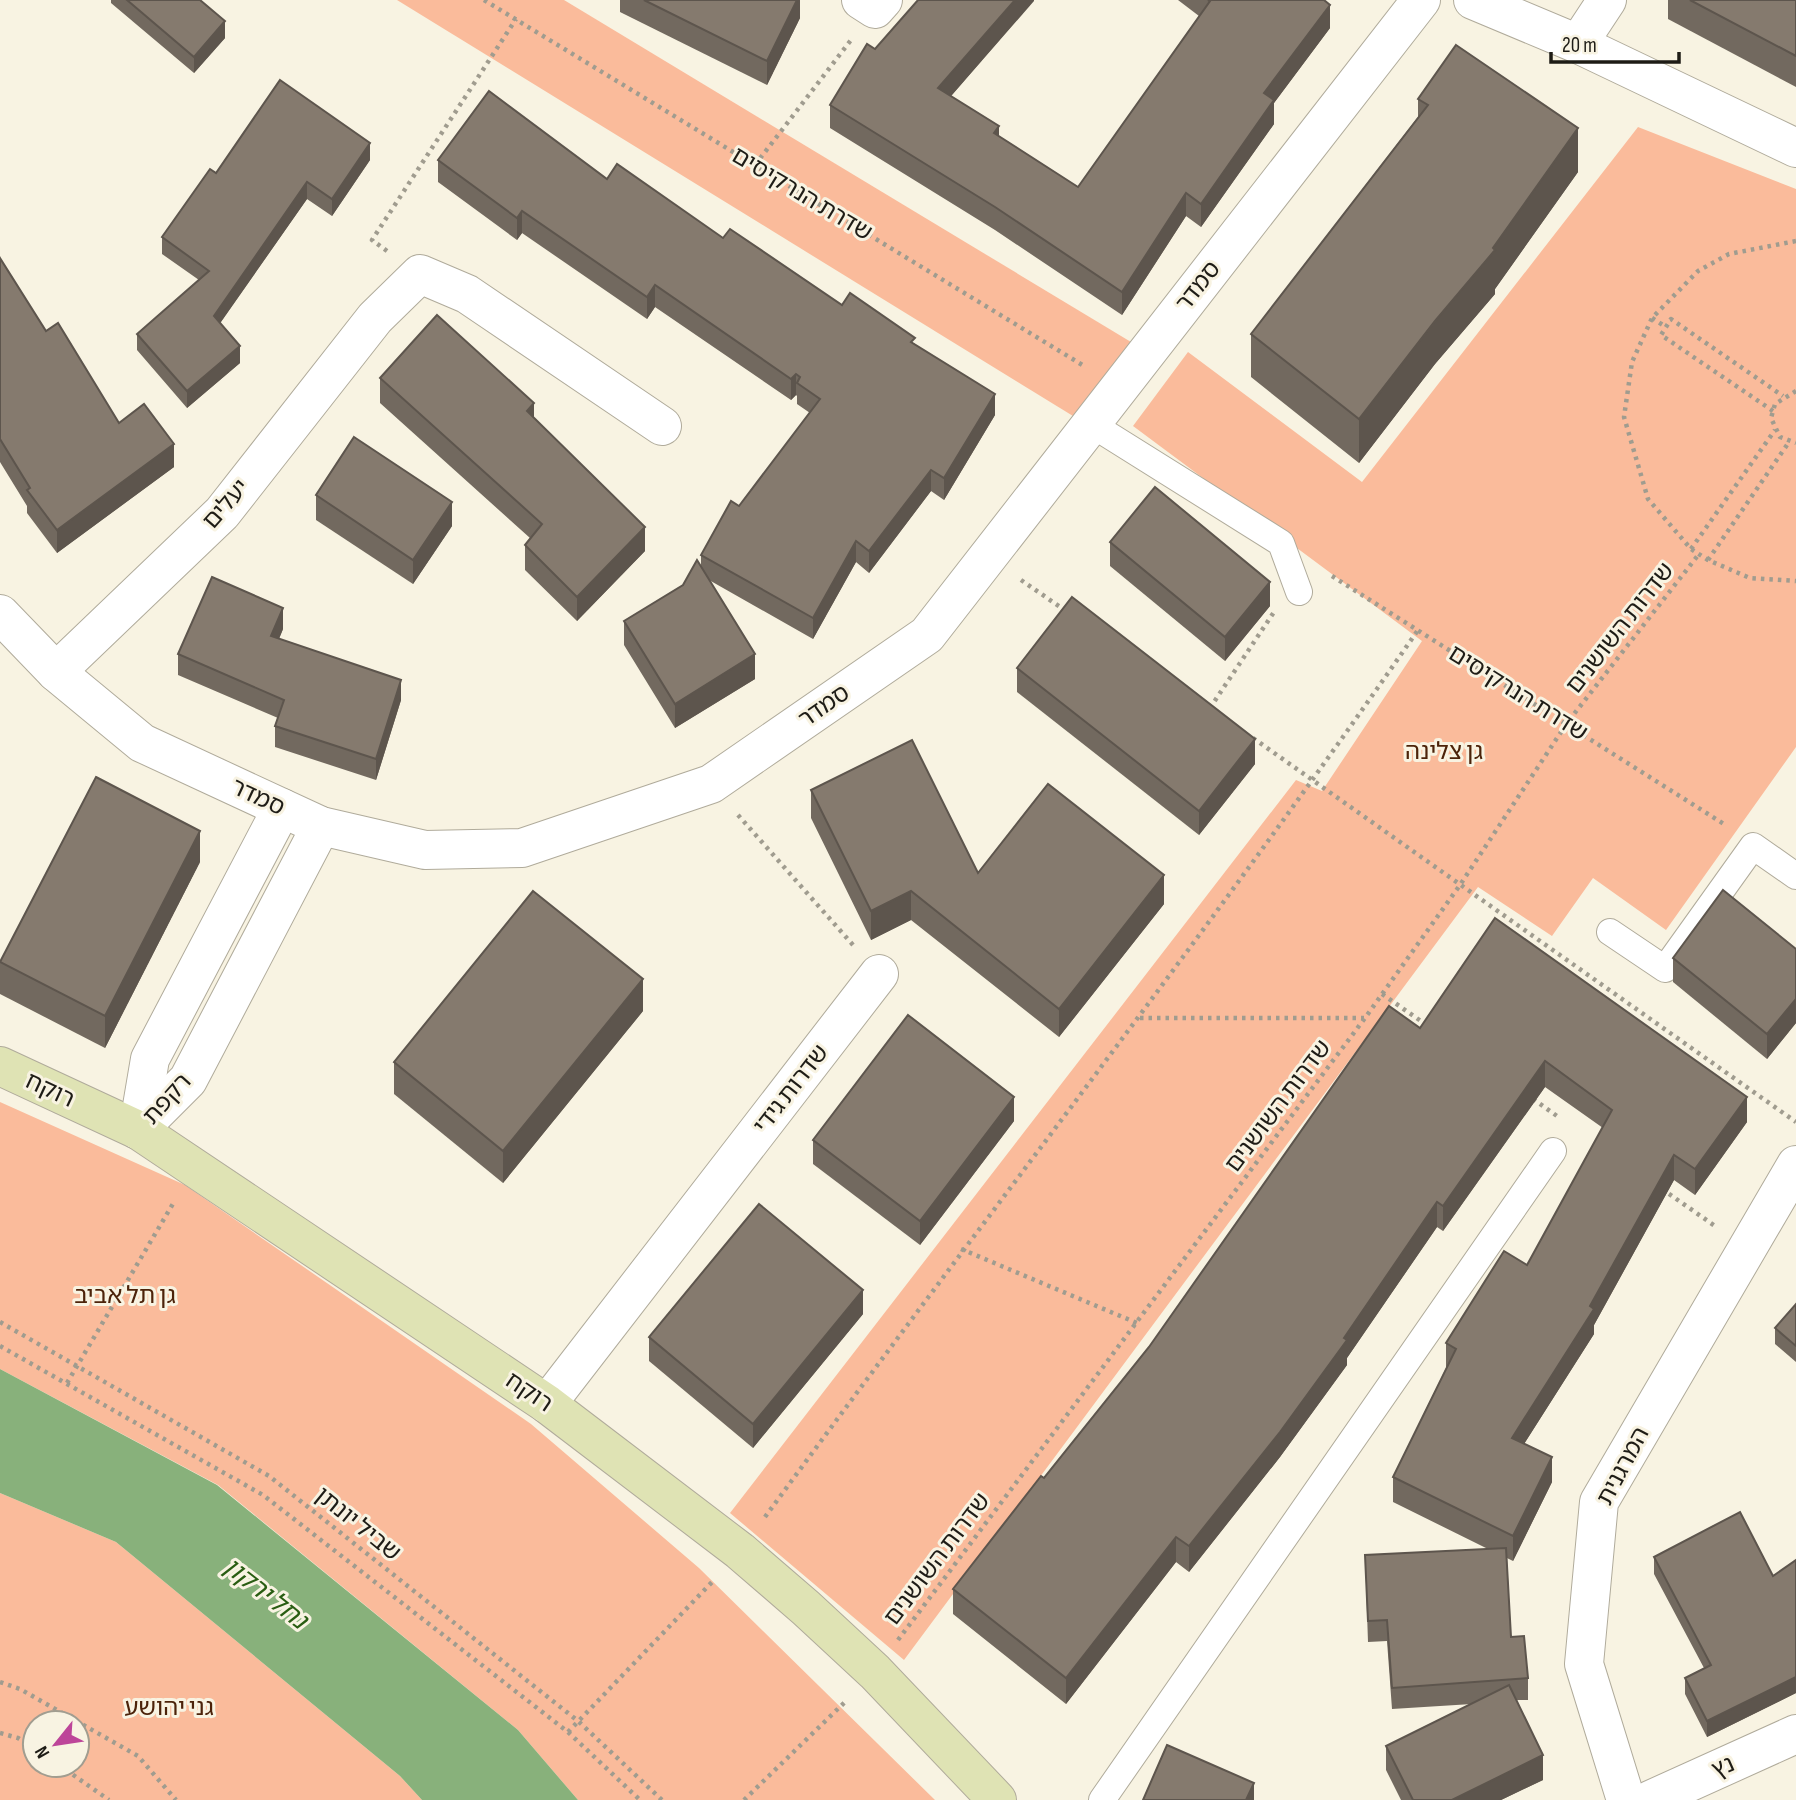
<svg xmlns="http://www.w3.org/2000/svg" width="1796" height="1800" font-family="'Sofia Sans Condensed','Noto Sans Hebrew',sans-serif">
<rect width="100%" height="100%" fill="#f8f3e2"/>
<g fill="#fabb9b" fill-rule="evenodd">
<path d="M397,0H564L1131,342L1073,416Z"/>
<path d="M1638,127L1796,189V747L1666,930L1593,878L1552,936L1478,887L904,1660L730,1513L1296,780L1322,791L1422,641L1133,426L1188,352L1362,482Z"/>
<path d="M0,1102L185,1185L531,1424L699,1568L935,1800H578L518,1730L218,1485L0,1369Z"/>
<path d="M0,1493L116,1542L400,1776L422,1800H0ZM35,1723H77V1765H35Z"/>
</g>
<path fill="#88b17b" d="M0,1369L217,1485L518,1730L578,1800H422L400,1776L116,1542L0,1493Z"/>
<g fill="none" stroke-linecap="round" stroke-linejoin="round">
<g stroke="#b0ab9b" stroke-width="28">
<g id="lane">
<path d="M1091,424L1281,543L1299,592"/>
<path d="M1610,932L1665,969L1753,846L1796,876"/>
<path d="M1102,1800L1553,1151"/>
</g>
</g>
<g stroke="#b0ab9b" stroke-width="40">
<g id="street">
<path d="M861,0L875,9L883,0"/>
<path d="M1473,0L1578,44L1796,148"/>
<path d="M1578,44L1607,0"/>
<path d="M0,614L56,672L142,743L321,826L425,850L522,848L711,784L927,635L1421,0"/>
<path d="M56,672L222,513L375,318L420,274L467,294L662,426"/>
<path d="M138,1130L188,1080L321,826"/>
<path d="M138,1130L150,1059L282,808"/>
<path d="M547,1404L879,974"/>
<path d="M1626,1800L1584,1664L1599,1502L1796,1165"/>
<path d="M1650,1800L1796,1734"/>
</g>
</g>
<g stroke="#b0ab9b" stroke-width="40">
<path id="secondary" d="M0,1066L138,1130L547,1404L740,1551L806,1608L875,1672L997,1800"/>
</g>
<g stroke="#a09c8f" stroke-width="4.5" stroke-dasharray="3.5 5" stroke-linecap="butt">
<path d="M484,0L1084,366"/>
<path d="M755,165L851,40"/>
<path d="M1796,241L1729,254L1698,271L1652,318L1632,362L1624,417L1648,499L1691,549L1708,560L1750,578L1796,581"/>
<path d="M387,251L372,240L516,19"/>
<path d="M1652,318L1666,327"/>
<path d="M1796,391L1775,404L1771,418L1780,437L1796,443"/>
<path d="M1773,411L1661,335L1671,319L1783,396"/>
<path d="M1691,549L1775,430"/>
<path d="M1708,560L1789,442"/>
<path d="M1332,576L1727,826"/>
<path d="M1021,580L1066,611"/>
<path d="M1210,708L1274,612"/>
<path d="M1253,738L1796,1122"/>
<path d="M738,815L853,945"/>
<path d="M1382,994L1428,1026"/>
<path d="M1140,1018H1364"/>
<path d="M1533,1099L1557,1116"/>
<path d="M1662,1189L1715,1226"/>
<path d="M961,1249L1137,1323"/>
<path d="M0,1322L269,1476L578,1721L662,1800"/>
<path d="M0,1346L263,1495L568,1732L640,1800"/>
<path d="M67,1383L174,1202"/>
<path d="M765,1517C982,1221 1209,932 1418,630"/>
<path d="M898,1640L1365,1018L1460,885L1567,723L1699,554"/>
<path d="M0,1682L20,1689L138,1756L176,1800"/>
<path d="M568,1732L713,1581"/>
<path d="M0,1733L18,1738L35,1749"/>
<path d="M59,1765L109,1800"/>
<path d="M744,1800L847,1700"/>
</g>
<use href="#lane" stroke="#fff" stroke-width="26"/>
<use href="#street" stroke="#fff" stroke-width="38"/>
<use href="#secondary" stroke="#dfe3b4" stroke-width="38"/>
</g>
<g fill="#72695f">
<path d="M111,0H200L225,38L194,73L111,3Z"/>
<path d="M620,0H800V18L767,85L620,12Z"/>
<path d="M1034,0L951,96L999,136L1078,187L1199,16L1178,0H1324L1330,28L1274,103V124L1201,227L1186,216L1122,315L995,230L830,128V105L875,49Z"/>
<path d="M1668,0H1796V87L1668,19Z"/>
<path d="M1418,99L1578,172L1495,289V294L1435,364L1359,463L1251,377V334L1418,117Z"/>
<path d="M370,160L332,216L307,199L220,323L240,363L187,408L137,350V334L199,280L162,254V237L216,173Z"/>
<path d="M438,160L607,179L723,238L842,305L915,344L995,415L944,500L931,491L869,573L856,562L813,639L709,580L755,679L675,728L624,645V621L683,585L701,568V555L810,413L797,404V396L796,395L791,400L655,307L647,319L522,233L517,240L438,182Z"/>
<path d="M0,258L46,331L119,423L174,467L57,553L27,513V506L0,462Z"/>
<path d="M380,378L534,418L645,551L577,621L525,570V545L530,538L380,403Z"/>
<path d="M316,495L452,526L413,584L316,520Z"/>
<path d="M1110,542L1270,606L1225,661L1110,566Z"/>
<path d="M283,629L279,639L401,700L376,780L275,747V726L278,718L178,675V654Z"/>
<path d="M1017,668L1255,764L1199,835L1017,692Z"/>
<path d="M811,790L978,873L1164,904L1059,1037L911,920L871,940L811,818Z"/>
<path d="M200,862L105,1048L0,994V962Z"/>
<path d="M1495,918L1747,1122L1695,1195L1674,1180L1594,1325V1334L1524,1444L1552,1482L1513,1561L1507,1558L1511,1637L1528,1678V1700H1517L1543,1780L1501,1800H1401L1386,1770V1746L1472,1704L1392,1709L1387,1641L1368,1642L1365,1555L1488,1549L1393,1502V1477L1446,1368V1343L1527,1265L1603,1128L1545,1087L1443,1231L1437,1227L1347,1358V1365L1280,1457L1189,1572L1176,1562L1066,1704L953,1614V1589L1044,1478L1420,1028Z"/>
<path d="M1796,949V1023L1767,1059L1673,982V958Z"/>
<path d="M643,1011L503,1183L394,1094V1062Z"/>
<path d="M1014,1121L920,1245L813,1164V1140Z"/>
<path d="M1796,1304V1362L1775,1344V1328Z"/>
<path d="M863,1314L753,1448L649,1361V1337Z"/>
<path d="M1654,1557L1773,1576L1796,1560V1693L1707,1737L1685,1694V1678L1704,1668L1654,1574Z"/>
</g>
<g fill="#5d554d">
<path d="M797,0H800V18L767,85V61Z"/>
<path d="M1015,0H1034V1L938,111V88Z"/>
<path d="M1330,5V28L1274,103V124L1201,227V204L1264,93Z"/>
<path d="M225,21V38L194,73V57Z"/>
<path d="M999,126V149L994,133Z"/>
<path d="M1578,128V172L1495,289V294L1435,364L1359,463V419L1493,248Z"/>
<path d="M370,143V160L332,216V199Z"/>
<path d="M307,182V199L214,332V316Z"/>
<path d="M1186,193V216L1122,315V292Z"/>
<path d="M522,211V233L517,240V218Z"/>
<path d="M655,285V307L647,319V297Z"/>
<path d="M240,346V363L187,408V391Z"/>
<path d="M796,374V395L791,400V379Z"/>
<path d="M995,394V415L944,500V478Z"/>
<path d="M534,403V427L527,411Z"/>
<path d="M174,444V467L57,553V530Z"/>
<path d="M931,470V491L869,573V551Z"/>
<path d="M452,502V526L413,584V560Z"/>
<path d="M645,527V551L577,621V597Z"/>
<path d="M856,541V562L813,639V618Z"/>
<path d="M1270,582V606L1225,661V637Z"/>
<path d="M283,608V629L271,657V636Z"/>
<path d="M755,654V679L675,728V704Z"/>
<path d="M401,680V700L376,780V759Z"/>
<path d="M1255,739V764L1199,835V811Z"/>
<path d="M200,831V862L105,1048V1016Z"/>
<path d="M1164,875V904L1059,1037V1009Z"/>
<path d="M911,891V920L871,940V911Z"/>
<path d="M643,979V1011L503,1183V1151Z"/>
<path d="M1796,999V1023L1767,1059V1034Z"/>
<path d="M1545,1061V1087L1443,1231V1206Z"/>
<path d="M1014,1097V1121L920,1245V1221Z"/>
<path d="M1747,1097V1122L1695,1195V1169Z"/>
<path d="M1674,1155V1180L1594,1325V1334L1512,1463V1438L1590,1306Z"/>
<path d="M1437,1202V1227L1347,1358V1365L1280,1457L1189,1572V1546L1344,1338Z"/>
<path d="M863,1290V1314L753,1448V1424Z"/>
<path d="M1552,1457V1482L1513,1561V1536Z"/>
<path d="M1176,1537V1562L1066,1704V1678Z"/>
<path d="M1796,1677V1693L1707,1737V1721Z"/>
<path d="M1543,1755V1780L1501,1800H1452Z"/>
<path d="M1254,1783V1800H1246Z"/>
</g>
<g fill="#857a6e" stroke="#5d554d" stroke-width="2">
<path d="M127,0H200L225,21L194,57Z"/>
<path d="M644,0H797L767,61Z"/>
<path d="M918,0H1015L938,88L999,126L994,133L1078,187L1210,1L1208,0H1324L1330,5L1264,93L1274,100L1201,204L1186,193L1122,292L995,207L830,105L867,44L875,49Z"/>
<path d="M1690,0H1796V56Z"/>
<path d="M1456,45L1578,128L1493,248L1495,250L1435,321L1359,419L1251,334L1428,105L1418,99Z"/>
<path d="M280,80L370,143L332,199L307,182L214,316L240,346L187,391L137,334L209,271L162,237L210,169L216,173Z"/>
<path d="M489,91L607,179L617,164L723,238L730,229L842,305L850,293L915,338L911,342L995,394L944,478L931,470L869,551L856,541L813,618L701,555L731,501L739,506L820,399L797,383L800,377L796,374L791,379L655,285L647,297L522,211L517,218L438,160Z"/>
<path d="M0,258L46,331L58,323L119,423L144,404L174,444L57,530L27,490L30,488L0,439Z"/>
<path d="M437,315L534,403L527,411L645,527L577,597L525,545L542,524L380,378Z"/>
<path d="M354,437L452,502L413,560L316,495Z"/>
<path d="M1155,487L1270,582L1225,637L1110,542Z"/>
<path d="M697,560L755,654L675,704L624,621L683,585Z"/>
<path d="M212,577L283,608L271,636L401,680L376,759L275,726L284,700L178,654Z"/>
<path d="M1072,597L1255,739L1199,811L1017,668Z"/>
<path d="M912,740L978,873L1048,784L1164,875L1059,1009L911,891L871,911L811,790Z"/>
<path d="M96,777L200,831L105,1016L0,962Z"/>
<path d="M1723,890L1796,949V999L1767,1034L1673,958Z"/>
<path d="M533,891L643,979L503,1151L394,1062Z"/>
<path d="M1495,918L1747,1097L1695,1169L1674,1155L1590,1306L1594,1309L1512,1438L1552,1457L1513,1536L1393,1477L1456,1349L1446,1343L1504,1251L1527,1265L1612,1110L1545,1061L1443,1206L1437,1202L1344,1338L1347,1340L1280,1432L1189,1546L1176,1537L1066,1678L953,1589L1041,1476L1044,1478L1149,1347L1389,1006L1420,1028Z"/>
<path d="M908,1015L1014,1097L920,1221L813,1140Z"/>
<path d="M759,1204L863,1290L753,1424L649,1337Z"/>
<path d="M1796,1304V1346L1775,1328Z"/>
<path d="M1740,1512L1773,1576L1796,1560V1677L1707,1721L1685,1678L1711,1665L1654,1557Z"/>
<path d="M1506,1548L1511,1637L1524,1636L1528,1678L1392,1688L1387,1620L1368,1621L1365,1555Z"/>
<path d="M1509,1685L1543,1755L1452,1800H1413L1386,1746Z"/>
<path d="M1167,1745L1254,1783L1246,1800H1143Z"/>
</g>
<g text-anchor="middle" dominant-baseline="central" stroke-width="6" stroke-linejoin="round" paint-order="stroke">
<g font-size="24" fill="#1e1c16" stroke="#f8f3e2">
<text transform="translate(802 194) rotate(31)">שדרת הנרקיסים</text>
<text transform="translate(1198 286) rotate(-52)">סמדר</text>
<text transform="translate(226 504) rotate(-49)">יעלים</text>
<text transform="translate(1620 628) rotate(-52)">שדרות השושנים</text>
<text transform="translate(1518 693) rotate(32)">שדרת הנרקיסים</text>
<text transform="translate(824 706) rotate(-35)">סמדר</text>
<text transform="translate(258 797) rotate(25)">סמדר</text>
<text transform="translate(791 1089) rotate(-52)">שדרות גידי</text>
<text transform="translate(50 1090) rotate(25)">רוקח</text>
<text transform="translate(167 1099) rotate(-48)">רקפת</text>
<text transform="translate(1278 1106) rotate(-53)">שדרות השושנים</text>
<text transform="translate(529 1392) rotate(34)">רוקח</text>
<text transform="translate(1623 1466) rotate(-62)">המרגנית</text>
<text transform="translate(358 1524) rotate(39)">שביל יונתן</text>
<text transform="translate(937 1559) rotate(-53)">שדרות השושנים</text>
<text transform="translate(1723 1767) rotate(-24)">נץ</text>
</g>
<g font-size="24" fill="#4c230a" stroke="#f8f3e2">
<text x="1444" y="751">גן צלינה</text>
<text x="125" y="1295">גן תל אביב</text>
<text x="169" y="1707">גני יהושע</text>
</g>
<g font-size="26" font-style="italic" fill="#295d12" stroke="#f8f3e2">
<text transform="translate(265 1594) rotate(38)">נחל ירקון</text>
</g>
</g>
<g transform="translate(56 1744) rotate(240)"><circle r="33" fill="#f8f3e2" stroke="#a19d90" stroke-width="2"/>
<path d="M0-5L12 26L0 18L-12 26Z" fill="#bd4599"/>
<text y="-10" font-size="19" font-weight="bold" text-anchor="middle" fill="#1e1c16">N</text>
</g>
<path d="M1551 52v10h128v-10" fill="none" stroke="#1e1c16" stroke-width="3.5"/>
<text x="1562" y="52" font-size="21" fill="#1e1c16" stroke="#f8f3e2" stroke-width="5" paint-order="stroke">20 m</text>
</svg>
